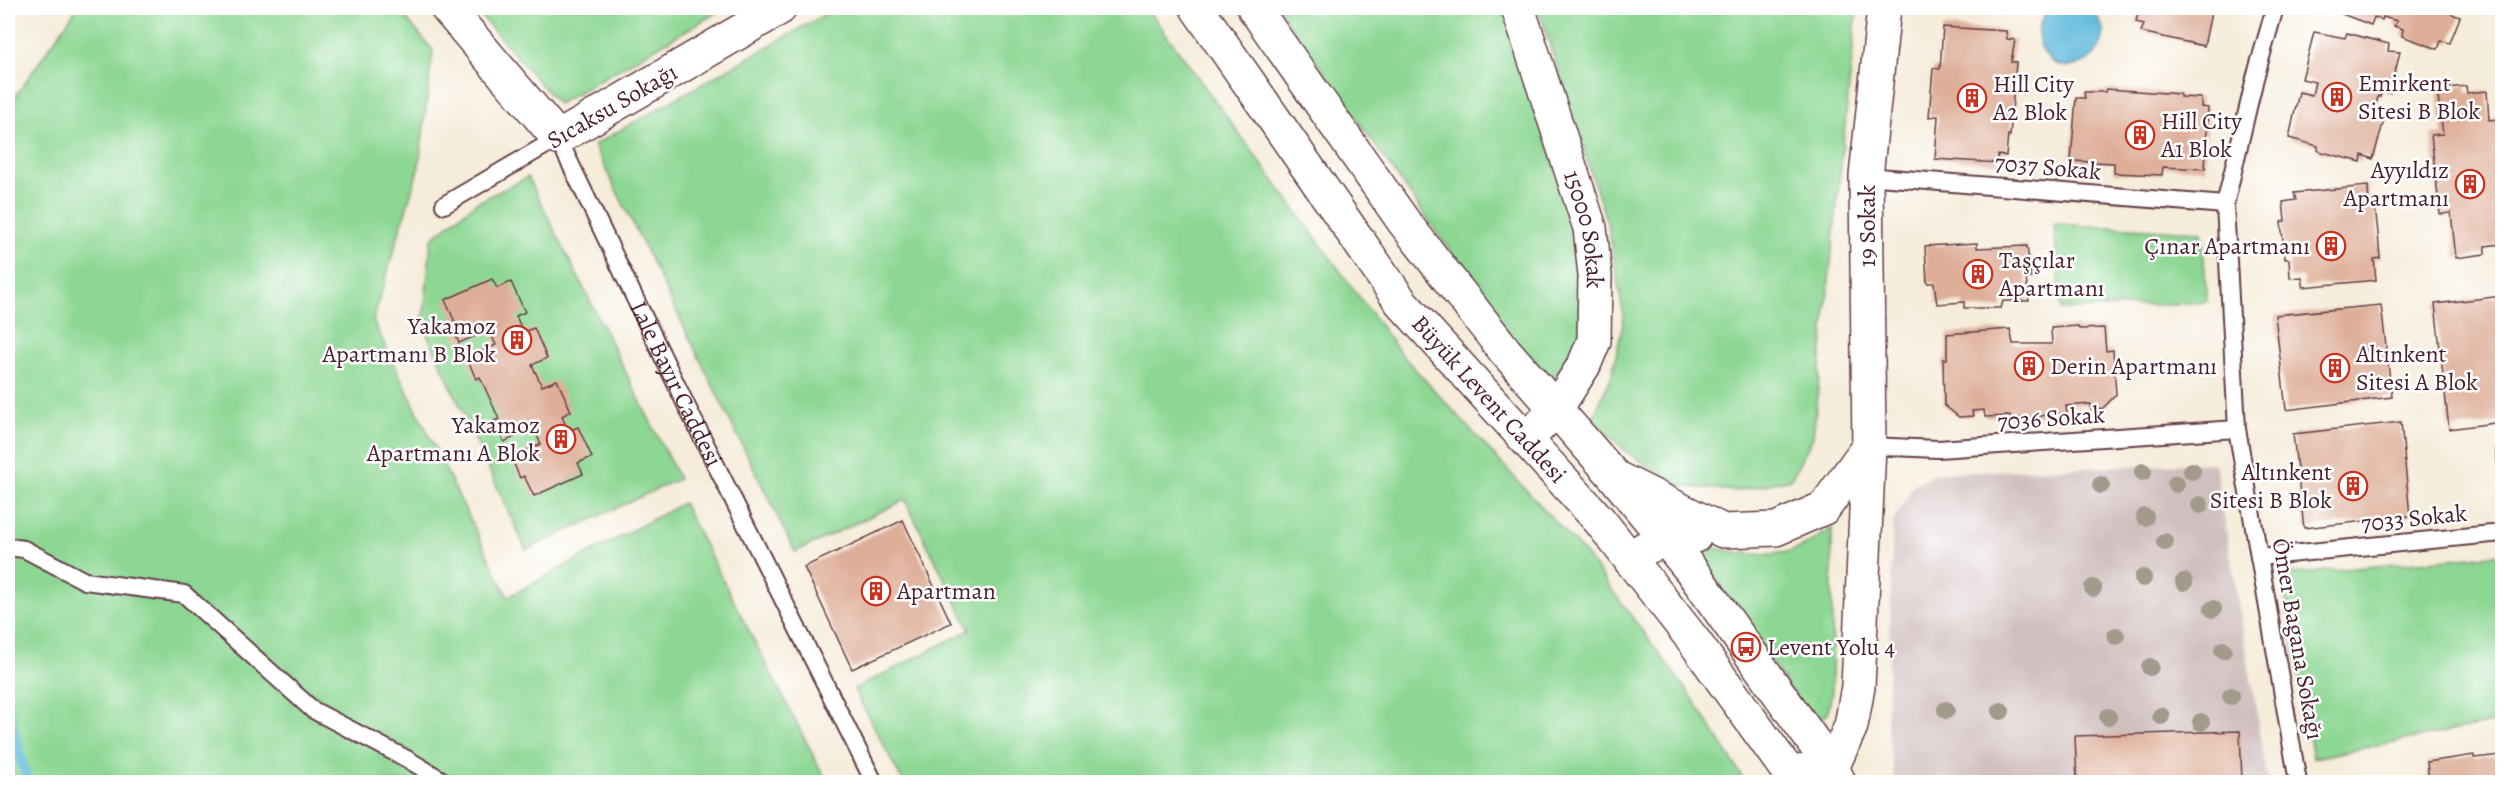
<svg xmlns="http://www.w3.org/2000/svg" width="2510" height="790" font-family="Alegreya,serif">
<rect width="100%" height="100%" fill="#fff"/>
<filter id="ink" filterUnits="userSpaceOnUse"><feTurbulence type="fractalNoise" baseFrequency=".0167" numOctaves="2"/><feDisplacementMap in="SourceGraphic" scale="12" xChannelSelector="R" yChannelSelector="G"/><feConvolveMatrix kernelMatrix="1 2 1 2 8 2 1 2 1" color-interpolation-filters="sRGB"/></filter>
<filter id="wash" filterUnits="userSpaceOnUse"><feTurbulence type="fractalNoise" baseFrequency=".008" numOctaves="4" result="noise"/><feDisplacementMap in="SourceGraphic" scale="24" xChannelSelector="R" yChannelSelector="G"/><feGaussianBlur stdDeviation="1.35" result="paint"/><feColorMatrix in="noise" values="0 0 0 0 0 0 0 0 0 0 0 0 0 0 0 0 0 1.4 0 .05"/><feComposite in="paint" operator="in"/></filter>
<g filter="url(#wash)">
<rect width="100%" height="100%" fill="#f5ecd9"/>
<path fill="#d1bfbf" d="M2215,463L2268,782H1895L1887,725L1893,522L1914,485L1936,473Z"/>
<g fill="#8cd793" stroke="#6b7b5f" stroke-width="1.5">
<path d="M77,8H397L433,50L419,166L373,321L508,597L683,503L827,782H8V107Z"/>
<path d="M474,8H725L558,104Z"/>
<path d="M836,8H1147L1401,354L1585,554L1693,699L1740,773L1742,782H903L854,689L970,630L905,500L795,552L594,145Z"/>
<path d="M1278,8H1504L1568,207L1582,296L1578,348L1553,379L1518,347Z"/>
<path d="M1538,8H1857L1813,437L1791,479L1738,491L1679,486L1628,453L1592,420L1612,375L1624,318L1608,226Z"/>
<path d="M528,177L679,479L526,550L423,325L431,239L476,203Z"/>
<path d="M2054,224L2202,232L2207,302L2061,310Z"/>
<path d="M1832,529V692L1827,715L1811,721L1692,544C1727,550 1770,563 1804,546C1813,541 1823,534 1832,529Z"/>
<path d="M2502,554V721L2313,758L2282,575Z"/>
</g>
<path fill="#5db9db" stroke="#546c83" stroke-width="1.5" d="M2052,8H2088C2137,46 2053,99 2039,40C2036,27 2043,15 2052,8Z"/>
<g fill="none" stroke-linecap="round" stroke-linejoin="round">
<path stroke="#5db9db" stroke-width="10" d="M8,708L27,782"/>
</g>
<g id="blocks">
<g fill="#deae98">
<path d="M2139,8H2212L2204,46L2141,32L2144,24L2136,22Z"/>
<path d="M2335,8H2450L2449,13L2460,17L2450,43L2441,41L2438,49L2402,36L2403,29L2394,26L2397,21L2383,17L2382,20L2374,17L2371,25L2334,11Z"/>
<path d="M1943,27L2006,31L2007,39L2015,40L2011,62H2016L2010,136L2008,135L2006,156L1998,155V163L1935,159L1938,116L1929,117L1933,68L1940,69Z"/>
<path d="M2314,32L2345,38L2347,33L2389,44L2388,51L2400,52L2390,93L2382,91L2380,97L2378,96L2375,110H2378L2374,117L2384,120L2373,159L2362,155L2361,162L2318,151V146L2289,138L2299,92L2312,95L2315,82L2302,79Z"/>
<path d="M2466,86L2467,93L2487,91L2489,120L2498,119L2502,155V215H2501L2502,244L2485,246V254L2456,258L2451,213L2440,214L2431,135L2443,134L2437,89Z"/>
<path d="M2106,89L2180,94V97L2201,98V107L2208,108L2205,169L2163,167L2162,175L2114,173V163L2071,161L2076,98H2085L2084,92H2105Z"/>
<path d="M2368,186L2369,207L2375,206L2378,233L2380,258L2374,259L2376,280L2303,287V277L2290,278L2289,259H2285L2281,222L2285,221L2283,202L2296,200L2294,193Z"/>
<path d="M1977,243V248L2027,246L2031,278H2026L2029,301H2003L2001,308H1964V302L1937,304L1934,283H1927L1925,246Z"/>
<path d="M492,279L497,288L511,282L525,312L516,316L523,332L534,328L547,358L532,365L542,386L557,380L571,411L562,416L568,431L578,427L592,457L578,463L583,474L534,496L524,476L520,478L511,457L541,444L533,428L504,442L494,421L499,419L480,377L476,379L467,358L496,345L489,330L459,343L450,323L455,322L445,300Z"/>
<path d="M2502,296V422L2449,429L2435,304Z"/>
<path d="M2381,305L2392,397L2286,410L2275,315Z"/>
<path d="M2078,326L2079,329L2104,328L2106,351L2113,350L2116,395L2102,409L2091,410V404L2066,406L2067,413L2011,419L2010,416L1985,417L1984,410L1972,411L1973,416L1959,417L1944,405L1943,359H1947V334L2010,329L2013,344H2052L2051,328Z"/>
<path d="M2401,422L2410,516L2304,528L2293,434Z"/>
<path d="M2502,452V487L2501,488L2496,453Z"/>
<path d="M903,520L951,623L852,669L804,567Z"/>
<path d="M2240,731L2242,782H2077L2075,736Z"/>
<path d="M2474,755V758L2502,755V782H2429L2427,762Z"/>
</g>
</g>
</g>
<g filter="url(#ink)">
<use href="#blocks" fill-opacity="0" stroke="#643e45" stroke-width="1.5"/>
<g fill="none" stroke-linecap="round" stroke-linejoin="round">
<g stroke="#643e45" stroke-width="20">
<g id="service">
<path d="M2275,8L2255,78L2225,205L2237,429L2298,782"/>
<path d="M1866,176L2225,205"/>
<path id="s1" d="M444,205L558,138L689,411L874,782"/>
<path d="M1869,446L1938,449L2237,429"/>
<path d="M8,547L24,549L85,581L184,594L313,710L407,759L445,782"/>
<path d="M2259,557L2502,533"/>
</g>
</g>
<g stroke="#643e45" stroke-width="36">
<g id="minor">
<path d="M447,8L558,138L780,8"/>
<path id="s2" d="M1518,8L1590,228L1595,275L1594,341L1584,365L1556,409L1527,439"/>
<path d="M1615,477L1723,531L1776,529L1824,508L1869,446"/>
<path d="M1631,561C1642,542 1674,540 1695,536"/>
<path d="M1789,773L1832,768L1851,726L1858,687L1869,446L1866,176L1884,8"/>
</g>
</g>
<g stroke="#643e45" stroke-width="36">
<g id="tertiary">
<path id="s3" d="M1197,8L1401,302L1600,521L1694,641L1789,773L1793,782"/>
<path d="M1254,8L1404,222L1505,351L1615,477L1691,570L1832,768L1839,782"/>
</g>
</g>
<use href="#service" stroke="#fff" stroke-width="16"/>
<use href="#minor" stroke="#fff" stroke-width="33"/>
<use href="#tertiary" stroke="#fff" stroke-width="33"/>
</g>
<g fill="#a29a8a">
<circle cx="2192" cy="471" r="9"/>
<circle cx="2143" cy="472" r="9"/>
<circle cx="2176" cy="484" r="9"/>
<circle cx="2101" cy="485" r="9"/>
<circle cx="2200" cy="505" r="9"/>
<circle cx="2145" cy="517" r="9"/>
<circle cx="2165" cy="542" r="9"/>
<circle cx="2143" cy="578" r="9"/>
<circle cx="2184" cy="582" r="9"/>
<circle cx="2093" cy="588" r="9"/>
<circle cx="2213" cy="609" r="9"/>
<circle cx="2116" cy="636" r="9"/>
<circle cx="2223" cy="650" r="9"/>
<circle cx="2150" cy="667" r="9"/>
<circle cx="2231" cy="696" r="9"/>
<circle cx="1946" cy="710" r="9"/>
<circle cx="2001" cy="711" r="9"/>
<circle cx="2161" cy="716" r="9"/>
<circle cx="2108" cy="717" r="9"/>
<circle cx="2201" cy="722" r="9"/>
</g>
</g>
<defs>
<g id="building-ring" transform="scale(1.5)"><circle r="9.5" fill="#fff" stroke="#c8321e" stroke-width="1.5"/><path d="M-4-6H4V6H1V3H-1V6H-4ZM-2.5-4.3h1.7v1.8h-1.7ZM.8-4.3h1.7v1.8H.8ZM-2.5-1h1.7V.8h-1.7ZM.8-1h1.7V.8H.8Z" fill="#c8321e"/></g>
<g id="bus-ring" transform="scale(1.5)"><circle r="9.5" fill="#fff" stroke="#c8321e" stroke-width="1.5"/><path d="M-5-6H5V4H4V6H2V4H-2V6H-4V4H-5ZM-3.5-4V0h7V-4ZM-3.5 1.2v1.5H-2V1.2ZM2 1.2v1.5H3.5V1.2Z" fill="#c8321e"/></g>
</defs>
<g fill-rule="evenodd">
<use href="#building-ring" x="2337" y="97"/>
<use href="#building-ring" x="1972" y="98"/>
<use href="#building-ring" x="2140" y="135"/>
<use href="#building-ring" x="2470" y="184"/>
<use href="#building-ring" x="2331" y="246"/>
<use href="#building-ring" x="1978" y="274"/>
<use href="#building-ring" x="517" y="340"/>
<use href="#building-ring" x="2029" y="366"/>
<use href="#building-ring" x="2335" y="368"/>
<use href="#building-ring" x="561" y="439"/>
<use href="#building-ring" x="2353" y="486"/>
<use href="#building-ring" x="876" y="591"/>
<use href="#bus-ring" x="1746" y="647"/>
</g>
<g text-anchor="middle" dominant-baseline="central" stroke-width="5" stroke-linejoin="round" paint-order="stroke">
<g font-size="24" fill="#4a1f2b" stroke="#fff" text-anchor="start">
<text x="2358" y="83">Emirkent<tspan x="2358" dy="28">Sitesi B Blok</tspan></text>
<text x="1993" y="84">Hill City<tspan x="1993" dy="28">A2 Blok</tspan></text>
<text x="2161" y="121">Hill City<tspan x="2161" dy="28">A1 Blok</tspan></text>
<text x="2449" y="170" text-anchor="end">Ayyıldız<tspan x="2449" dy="28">Apartmanı</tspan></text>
<text x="2310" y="246" text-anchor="end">Çınar Apartmanı</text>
<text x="1999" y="260">Taşçılar<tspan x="1999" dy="28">Apartmanı</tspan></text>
<text x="496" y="326" text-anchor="end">Yakamoz<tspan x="496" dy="28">Apartmanı B Blok</tspan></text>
<text x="2356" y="354">Altınkent<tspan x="2356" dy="28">Sitesi A Blok</tspan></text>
<text x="2050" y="366">Derin Apartmanı</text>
<text x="540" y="425" text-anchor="end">Yakamoz<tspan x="540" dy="28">Apartmanı A Blok</tspan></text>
<text x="2332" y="472" text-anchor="end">Altınkent<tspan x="2332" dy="28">Sitesi B Blok</tspan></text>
<text x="897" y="591">Apartman</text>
<text x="1767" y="647">Levent Yolu 4</text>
</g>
<g font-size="24" fill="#4a1f2b" stroke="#fff">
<text transform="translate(612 106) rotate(-30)">Sıcaksu Sokağı</text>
<text transform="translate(2048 167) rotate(5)">7037 Sokak</text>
<text transform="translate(1867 226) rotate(-90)">19 Sokak</text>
<text stroke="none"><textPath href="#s2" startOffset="232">15000 Sokak</textPath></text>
<text stroke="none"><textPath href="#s1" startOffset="405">Lale Bayır Caddesi</textPath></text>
<text stroke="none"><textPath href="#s3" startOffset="489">Büyük Levent Caddesi</textPath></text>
<text transform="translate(2051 418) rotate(-4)">7036 Sokak</text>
<text transform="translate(2414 518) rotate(-6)">7033 Sokak</text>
<text transform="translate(2298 639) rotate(80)">Ömer Bagana Sokağı</text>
</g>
</g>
<rect width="2510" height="790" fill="none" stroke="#fff" stroke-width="30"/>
</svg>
